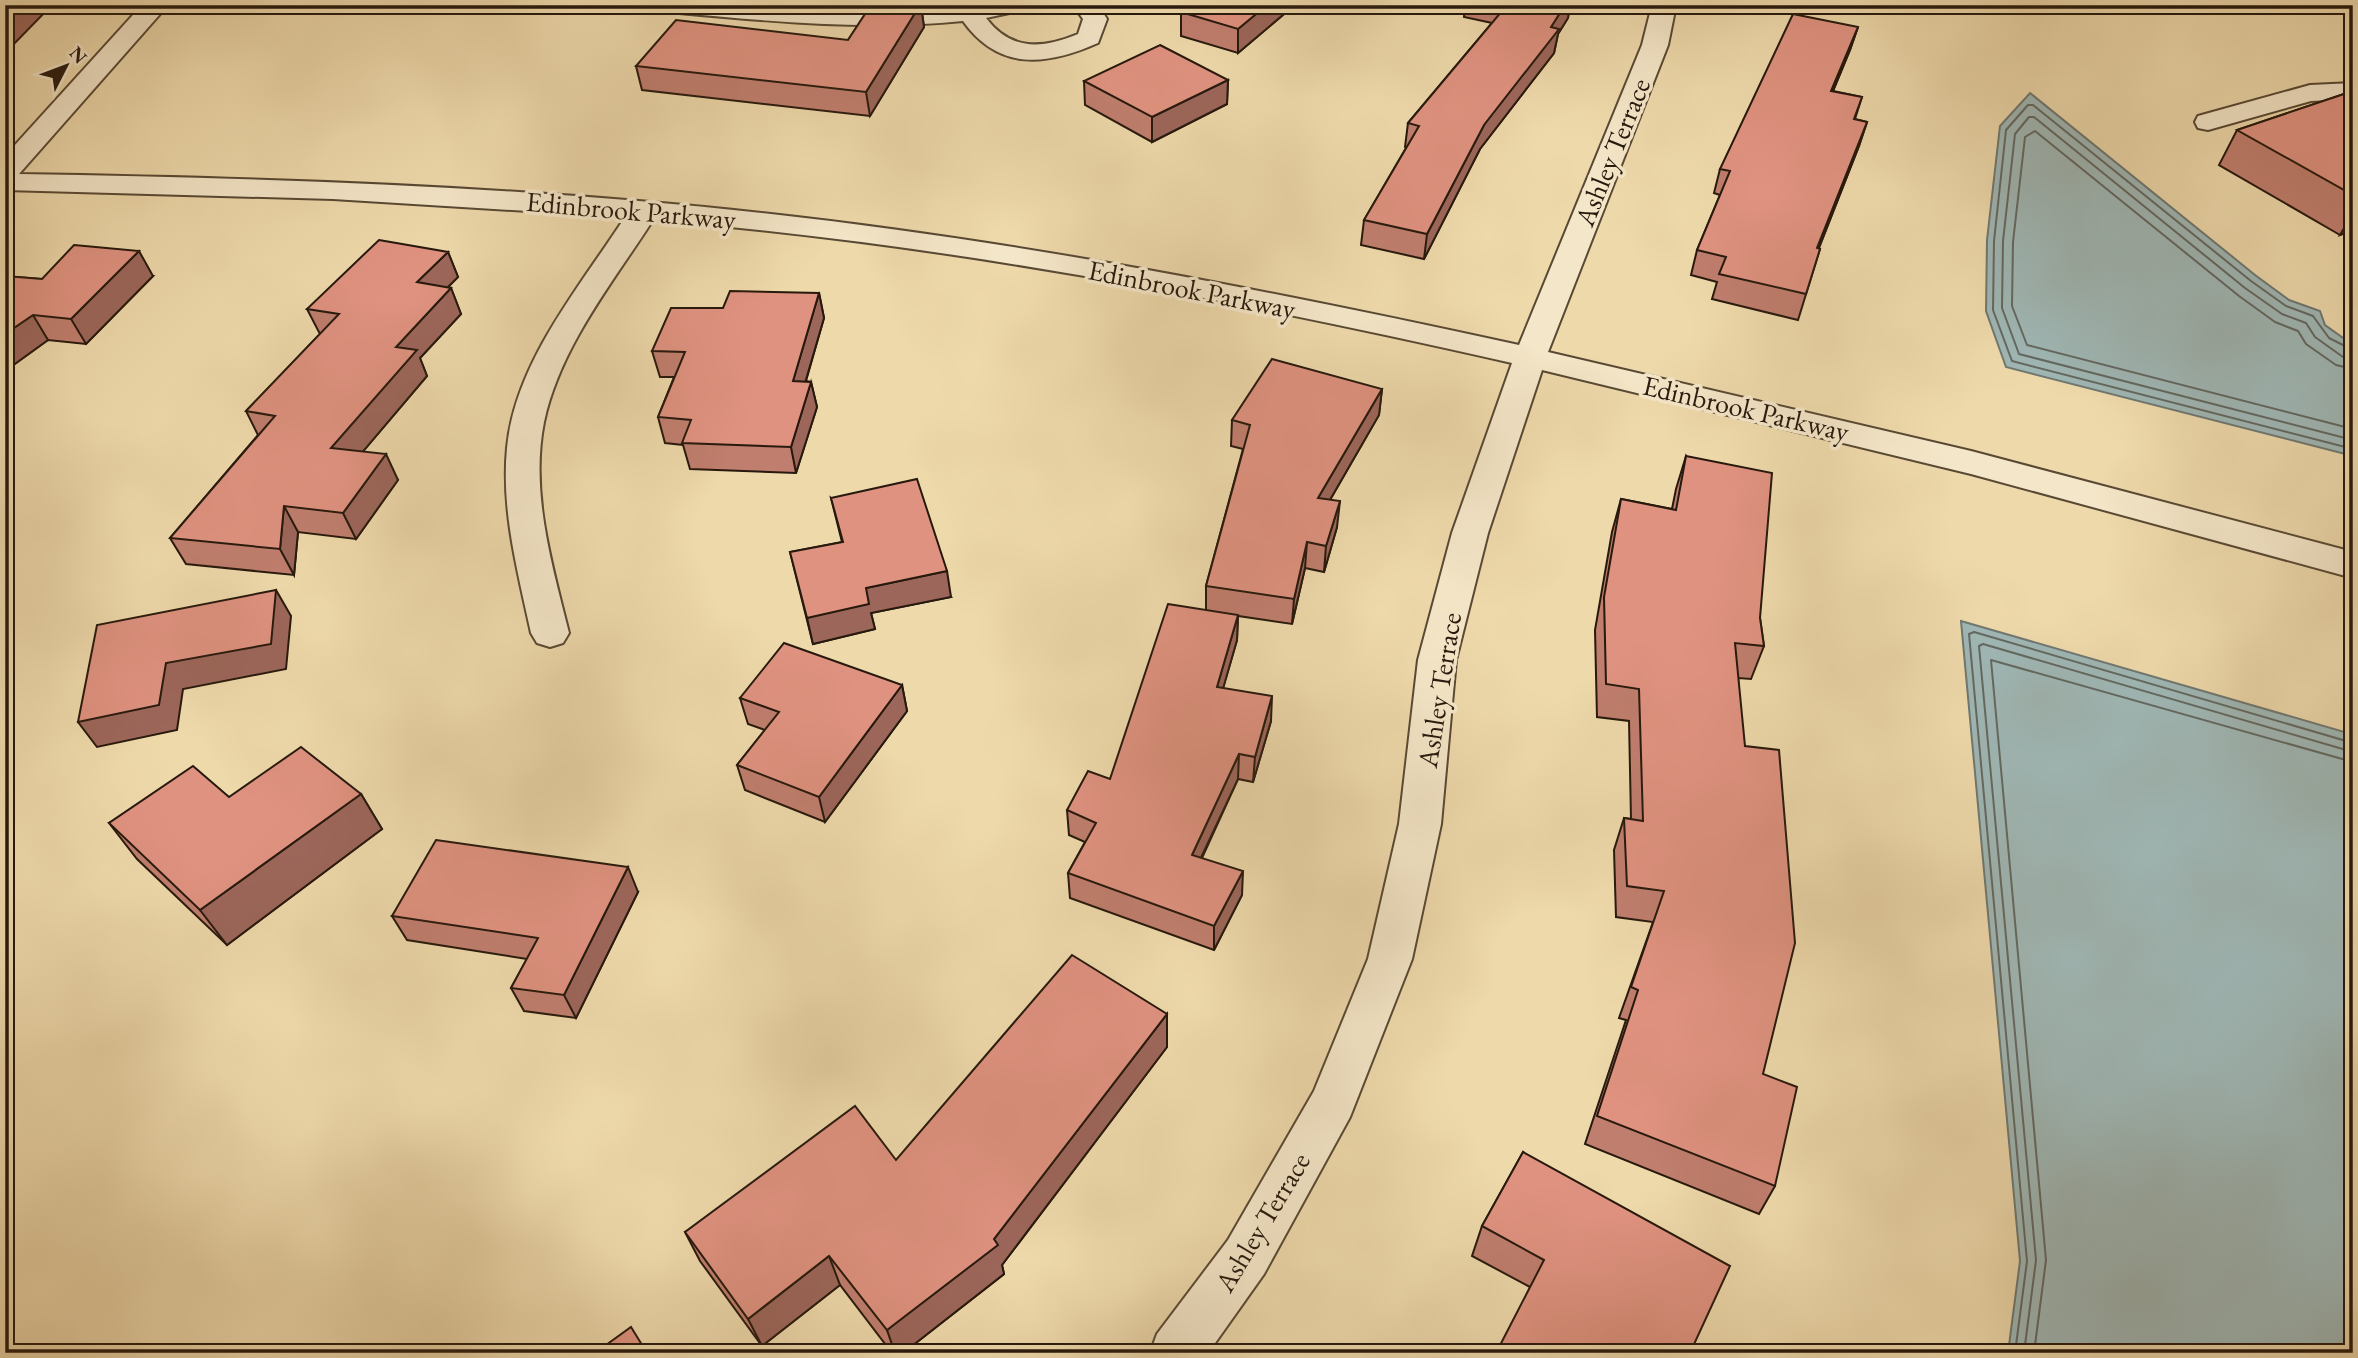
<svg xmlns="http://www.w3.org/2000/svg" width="2358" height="1358" font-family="'EB Garamond',serif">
<rect width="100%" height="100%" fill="#eed9ab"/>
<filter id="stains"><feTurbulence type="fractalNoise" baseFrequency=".00286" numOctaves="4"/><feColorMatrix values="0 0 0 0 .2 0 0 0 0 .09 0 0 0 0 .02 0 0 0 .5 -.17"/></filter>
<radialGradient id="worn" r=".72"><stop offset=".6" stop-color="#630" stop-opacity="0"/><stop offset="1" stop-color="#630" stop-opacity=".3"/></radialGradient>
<g fill="#9fb7b5" stroke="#6f7872" stroke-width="2">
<path d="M2030,93L2255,275L2289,300L2320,311L2325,325L2353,345V456L2006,367L1986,311L1987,240L2000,126Z"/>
<path d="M1961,621L2348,733L2353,741V1353H2008L2020,1261Z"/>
</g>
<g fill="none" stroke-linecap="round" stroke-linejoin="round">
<g stroke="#636861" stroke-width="2">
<path d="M2353,350L2329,338L2313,316L2286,306L2251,281L2033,105H2028L2006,130L1994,241L1993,310L2012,361L2353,449"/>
<path d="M2353,359L2343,357L2315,337L2306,323L2282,314L2245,288L2034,117H2029L2015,134L2003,241L2002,308L2019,354L2353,440"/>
<path d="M2353,369L2336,365L2306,344L2298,331L2275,322L2239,296L2035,131L2025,137L2013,242L2012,306L2027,345L2353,429"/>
<path d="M2015,1353L2027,1261L1969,634L1974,632L2353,743"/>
<path d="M2024,1353L2036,1260L1979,646L1983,644L2353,752"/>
<path d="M2034,1353L2046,1260L1991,660L2353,762"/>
</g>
<g stroke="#594934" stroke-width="4">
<g id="minor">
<path d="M142,5H168L19,174C270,178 521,186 771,214C1023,242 1272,291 1519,345L1642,45L1652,5H1676L1668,45L1548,352L1971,451L2353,552V578L1971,474L1542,370L1488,533L1456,660L1441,824L1412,959L1350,1117L1264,1274L1208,1353H1150L1157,1334L1228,1240L1314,1091L1368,959L1399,824L1418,660L1452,533L1512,363C1229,299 942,243 653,220C613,282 560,347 544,422C530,492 552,565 569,633L563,643L550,647L537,643L531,633C518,573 501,510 507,448C515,362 580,287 625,217L333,199L5,190V156Z"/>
<path d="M657,5H758L886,11L973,5H1027L1024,10L986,18C1011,51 1042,49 1078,34L1083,19L1073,5H1098L1107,19L1098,43C1046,66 999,71 963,21C864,31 767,21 669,12L660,10Z"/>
<path d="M2353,83V99L2311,101L2208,130L2198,128L2195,122L2198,116L2310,85Z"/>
</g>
</g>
<use href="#minor" fill="#f4e6c8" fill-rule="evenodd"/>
</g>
<g fill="#c07e6e" stroke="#27190d" stroke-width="2">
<path d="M871,5H921L924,27L870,116L642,90L636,66L848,40Z"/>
<path d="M1187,5H1290V9L1238,53L1181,36V12L1189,6Z"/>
<path d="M1465,5H1570L1568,18L1558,34L1554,53L1480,149L1424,259L1361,245L1364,220L1406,148L1405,147L1408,123L1492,23L1464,17Z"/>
<path d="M1858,27L1850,50L1833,91L1862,97L1855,119L1867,122L1859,146L1819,248L1820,249L1798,320L1712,299L1717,282L1691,275L1697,250L1720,195L1714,193L1720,169Z"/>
<path d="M1228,80L1227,104L1152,142L1085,105L1084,81Z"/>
<path d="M2353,91V230L2340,235L2219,165L2237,130Z"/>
<path d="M448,252L458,277L448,287L451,288L461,314L420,358L427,376L363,451L398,480L356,539L298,532L294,575L186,564L170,538L258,435L246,411L320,334L307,309Z"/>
<path d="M5,276L42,279L153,276L86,344L48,340L5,371Z"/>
<path d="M819,293L824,318L806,381L811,382L817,407L796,473L690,469L683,445L665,443L658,417L674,377H660L652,351L723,308Z"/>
<path d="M1382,389L1379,415L1330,500L1337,527L1324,572L1305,568L1292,624L1238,616L1237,640L1223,688L1271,721L1253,782L1238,779L1202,858L1242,895L1214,950L1070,898L1068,873L1085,842L1069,835L1067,810L1110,779L1206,610V586L1243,449L1231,446L1232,420Z"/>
<path d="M1686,456L1760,618L1764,646L1751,679L1738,678L1763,1074L1775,1186L1759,1214L1585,1144L1626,1020L1619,1018L1653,922L1616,917L1614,850L1624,818L1631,819L1629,721L1597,717L1595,630L1612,532L1621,499L1672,509L1676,489Z"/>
<path d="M831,498L951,597L871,613L875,629L813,644L790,552L842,542Z"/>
<path d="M902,685L907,711L825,822L745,790L737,765L765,730L748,724L740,698Z"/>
<path d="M361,794L382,829L227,945L137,859L109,823L229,797Z"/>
<path d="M638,892L576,1018L524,1011L511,988L527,959L407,940L392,916Z"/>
<path d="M1167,1014V1047L1002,1265L1004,1274L903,1353H892L840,1285L762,1346L700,1261L685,1232L896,1160Z"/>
<path d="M1523,1152L1690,1353L1530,1287L1472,1256L1482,1226Z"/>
</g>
<g fill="#9c665a" stroke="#27190d" stroke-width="2">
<path d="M16,5H52L7,51L5,47V16Z"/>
<path d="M920,5H921L924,27L870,116L866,92Z"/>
<path d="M1267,5H1290V9L1238,53V29Z"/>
<path d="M1565,5H1570L1568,18L1558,34L1554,53L1480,149L1424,259L1427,234L1484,125L1551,27Z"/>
<path d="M1858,27L1850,50L1823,115L1831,91Z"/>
<path d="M1228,80L1227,104L1152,142V117Z"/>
<path d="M1867,122L1859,146L1809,273L1817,248Z"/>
<path d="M2353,213V230L2340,235Z"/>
<path d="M139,251L153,276L86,344L71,319Z"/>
<path d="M448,252L458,277L427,308L417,282Z"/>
<path d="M451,288L461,314L420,358L427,376L344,474L331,448L396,347Z"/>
<path d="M819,293L824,318L798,407L793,381Z"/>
<path d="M33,315L48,340L5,371V334Z"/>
<path d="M811,382L817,407L796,473L791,447Z"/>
<path d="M1382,389L1379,415L1316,524L1318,498Z"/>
<path d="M386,454L398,480L356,539L343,513Z"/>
<path d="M1340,501L1337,527L1324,572L1326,546Z"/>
<path d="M284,506L298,532L294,575L280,549Z"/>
<path d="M1307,542L1305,568L1292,624L1294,599Z"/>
<path d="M947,571L951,597L871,613L875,629L813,644L807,618L866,588Z"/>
<path d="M276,590L291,616L286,669L183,689L177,730L97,747L78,722Z"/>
<path d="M1238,615L1237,640L1216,713L1217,687Z"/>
<path d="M902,685L907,711L825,822L819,797Z"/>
<path d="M1272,696L1271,721L1253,782L1255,757Z"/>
<path d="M1239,754L1238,779L1191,879L1192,855Z"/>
<path d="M361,794L382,829L227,945L200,910Z"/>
<path d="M628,867L638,892L576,1018L564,995Z"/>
<path d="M1243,871L1242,895L1214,950V926Z"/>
<path d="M1167,1014V1047L1002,1265L1004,1274L903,1353H895L887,1330L994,1239Z"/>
<path d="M829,1256L840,1285L762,1346L748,1319Z"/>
</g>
<g fill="#df9280" stroke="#27190d" stroke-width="2">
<path d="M5,5H16L5,16Z"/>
<path d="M871,5H920L866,92L636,66L676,20L848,40Z"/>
<path d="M1190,5H1267L1238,29L1181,12Z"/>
<path d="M1507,5H1565L1551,27L1559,29L1484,125L1427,234L1364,220L1419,126L1408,123Z"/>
<path d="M1793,14L1858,27L1831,91L1862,97L1854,119L1867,122L1817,248L1820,249L1806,294L1719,274L1726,257L1697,250L1730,171L1720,169Z"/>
<path d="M1160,45L1228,80L1152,117L1084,81Z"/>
<path d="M2353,91V195L2237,130Z"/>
<path d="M379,240L448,252L417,282L451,288L396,347L417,350L331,448L386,454L343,513L284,506L280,549L170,538L275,416L246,411L339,314L307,309Z"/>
<path d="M74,245L139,251L71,319L33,315L5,334V276L42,279Z"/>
<path d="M730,291L819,293L793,381L811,382L791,447L682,443L691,420L658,417L685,352L652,351L671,308H723Z"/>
<path d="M1272,359L1382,389L1318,498L1340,501L1326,546L1307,542L1294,599L1206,586L1250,425L1232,420Z"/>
<path d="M1686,456L1772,473L1760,618L1764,646L1735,643L1745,746L1779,750L1795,943L1763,1074L1797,1087L1775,1186L1597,1116L1638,990L1631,987L1664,891L1627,886L1624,818L1643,821L1639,689L1606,684L1604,597L1621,499L1676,510Z"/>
<path d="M917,479L947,571L866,588L869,604L807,618L790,552L843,542L831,498Z"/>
<path d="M276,590L271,644L166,663L159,705L78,722L97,625Z"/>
<path d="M1168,604L1238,615L1217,687L1272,696L1255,757L1239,754L1192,855L1243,871L1214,926L1068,873L1096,823L1067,810L1088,771L1110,779Z"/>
<path d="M784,643L902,685L819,797L737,765L779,712L740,698Z"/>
<path d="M301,747L361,794L200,910L109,823L193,766L229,797Z"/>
<path d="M436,840L628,867L564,995L511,988L538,938L392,916Z"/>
<path d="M1072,955L1167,1014L994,1239L998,1245L887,1330L829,1256L748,1319L685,1232L855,1106L896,1160Z"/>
<path d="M1523,1152L1730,1266L1690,1353H1496L1544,1260L1482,1226Z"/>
<path d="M631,1327L647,1353H595Z"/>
</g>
<g text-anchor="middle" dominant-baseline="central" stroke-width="7" stroke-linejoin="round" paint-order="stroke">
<g font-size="28" fill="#27190d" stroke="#f4e6c8">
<text transform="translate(1612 152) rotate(-68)">Ashley Terrace</text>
<text transform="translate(631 210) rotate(5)">Edinbrook Parkway</text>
<text transform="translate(1192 289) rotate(11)">Edinbrook Parkway</text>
<text transform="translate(1746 408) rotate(13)">Edinbrook Parkway</text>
<text transform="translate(1439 690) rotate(-81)">Ashley Terrace</text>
<text transform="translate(1262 1222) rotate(-59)">Ashley Terrace</text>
</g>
</g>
<rect width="2358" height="1358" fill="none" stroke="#eed9ab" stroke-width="28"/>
<rect x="7" y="7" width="2344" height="1344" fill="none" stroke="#27190d" stroke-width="3.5"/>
<rect x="14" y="14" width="2330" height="1330" fill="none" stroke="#27190d" stroke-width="2"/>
<g transform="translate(66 66) rotate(48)" stroke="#f4e6c8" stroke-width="5" paint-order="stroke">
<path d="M0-5L12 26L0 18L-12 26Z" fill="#27190d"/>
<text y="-10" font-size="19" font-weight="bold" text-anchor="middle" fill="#27190d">N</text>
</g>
<rect width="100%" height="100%" filter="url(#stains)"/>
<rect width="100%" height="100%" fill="url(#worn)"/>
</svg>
